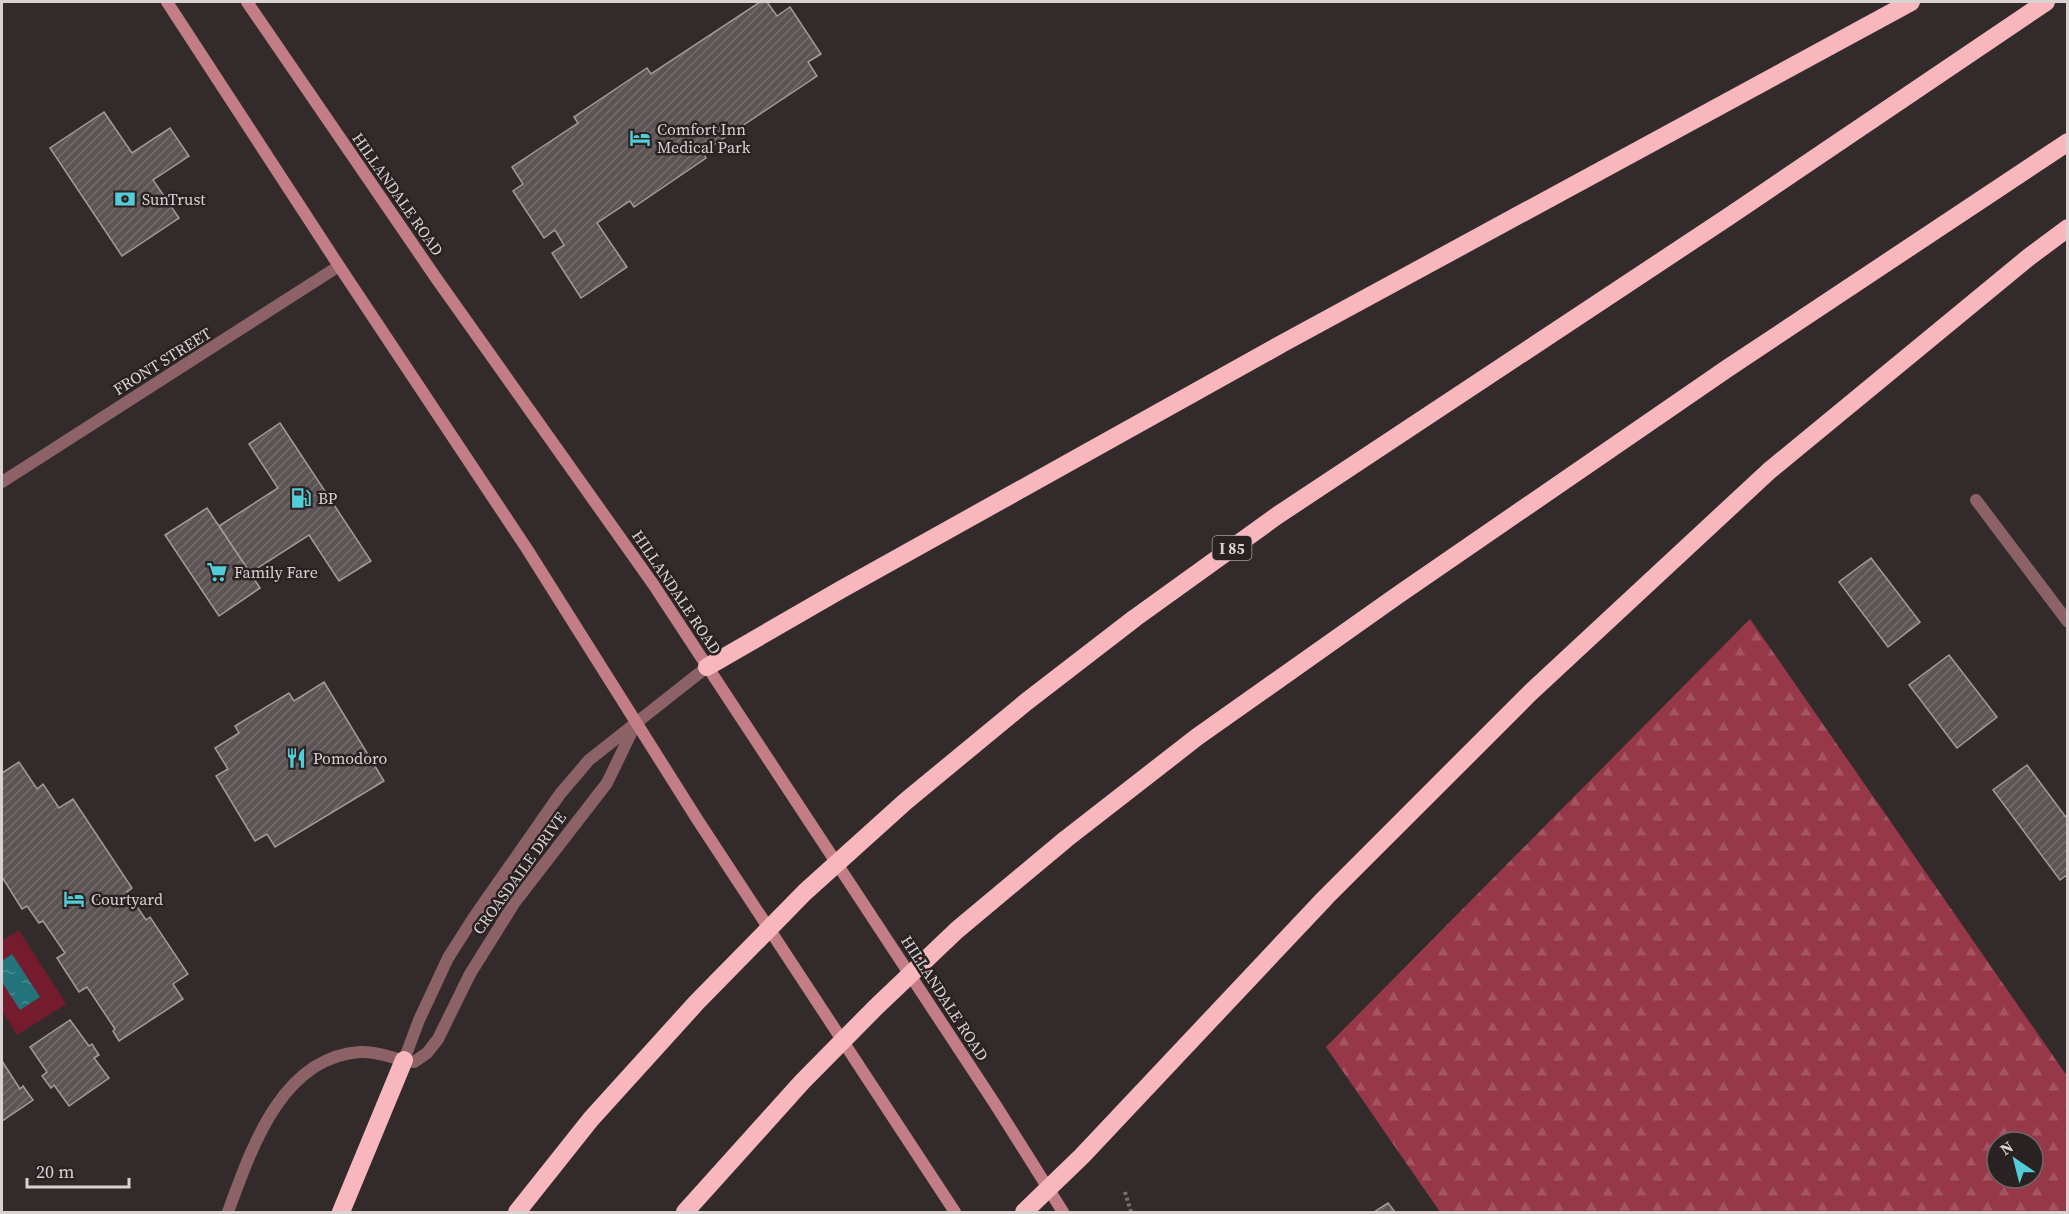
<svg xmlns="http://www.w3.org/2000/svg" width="2069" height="1214" font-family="'Source Serif 4',serif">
<defs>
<pattern id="forest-firs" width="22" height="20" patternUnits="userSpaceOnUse" patternTransform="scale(1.5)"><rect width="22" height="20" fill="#963848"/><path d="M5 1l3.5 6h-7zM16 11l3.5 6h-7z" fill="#a45462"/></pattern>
<pattern id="water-ripples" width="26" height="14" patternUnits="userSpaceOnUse" patternTransform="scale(1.5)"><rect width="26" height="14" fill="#22737a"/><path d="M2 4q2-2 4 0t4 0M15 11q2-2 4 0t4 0" fill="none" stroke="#4c8c92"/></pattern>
<pattern id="building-hatch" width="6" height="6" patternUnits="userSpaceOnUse" patternTransform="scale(1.5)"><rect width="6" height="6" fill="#5d5354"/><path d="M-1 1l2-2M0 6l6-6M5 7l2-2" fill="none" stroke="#746b6c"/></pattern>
</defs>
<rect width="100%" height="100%" fill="#332b2b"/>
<path fill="url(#forest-firs)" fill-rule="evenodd" d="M1750,619L2067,1076V1212H1440L1326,1047ZM1997,1142H2033V1178H1997Z"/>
<path fill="#741c2e" d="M19,930L66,1004L17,1035L2,1011V941Z"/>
<path fill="url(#water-ripples)" d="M12,954L40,997L20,1010L2,982V961Z"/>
<g fill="url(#building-hatch)" stroke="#a59a9b" stroke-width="1.5">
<path d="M760,2H767L777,16L790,7L821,54L808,62L817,76L703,152L706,158L634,207L630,201L597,223L627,267L581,298L552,253L564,245L555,230L544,238L513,191L523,184L512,167L578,123L574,117L647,68L651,74Z"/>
<path d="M104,112L132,153L170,128L189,156L153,180L179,218L122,256L50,148Z"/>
<path d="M280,423L371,561L339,581L309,535L250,573L219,526L278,488L249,444Z"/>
<path d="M207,508L260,588L219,616L165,535Z"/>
<path d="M1871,558L1920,622L1888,647L1839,582Z"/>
<path d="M1949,655L1997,717L1957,748L1909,685Z"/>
<path d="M324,682L384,781L275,847L267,834L255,841L216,776L228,769L215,748L239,733L235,726L289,693L294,701Z"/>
<path d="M19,762L37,789L43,784L59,808L73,799L132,888L127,892L146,920L150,917L188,974L173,984L183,999L119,1041L113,1031L115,1029L87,987L79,992L57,958L65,953L43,921L39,923L27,906L22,909L2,877V773Z"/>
<path d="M2027,765L2068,820V874L2060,880L1993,790Z"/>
<path d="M70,1020L89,1046L92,1044L99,1055L94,1058L109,1078L69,1106L54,1085L51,1088L42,1076L47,1072L30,1047Z"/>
<path d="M2,1061L20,1089L23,1086L33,1100L2,1121Z"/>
<path d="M1388,1203L1395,1212H1374Z"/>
</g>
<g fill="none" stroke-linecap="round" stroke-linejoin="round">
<path stroke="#797171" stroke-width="4" stroke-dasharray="3 3" stroke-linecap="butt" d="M1125,1192L1131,1212"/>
<g stroke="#8d6266" stroke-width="12">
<path d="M2,482L339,266"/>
<path d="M1976,500L2068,622"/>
</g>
<g stroke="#8d6266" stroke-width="12">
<path d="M404,1060L419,1020L448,958L474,917L560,794L589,760L707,667"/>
<path d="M228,1212C251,1150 281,1057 360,1052C379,1051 396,1060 414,1062L427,1053L438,1039L470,974L515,902L607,783L636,723"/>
</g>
<g stroke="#c37e85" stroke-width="12">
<path d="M167,2L339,266L527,549L697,819L955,1212"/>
<path d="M247,2L436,278L653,584L995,1104L1063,1212"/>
</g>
<g stroke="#f8b7bd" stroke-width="18">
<path d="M707,667L842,589L1285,342L1911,2"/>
<path d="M341,1212L404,1060"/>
<path d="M517,1212L591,1119L697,1002L805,892L906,801L1026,702L1135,618L1278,515L1728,217L2046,2"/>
<path d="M685,1212L802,1082L876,1007L957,930L1066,839L1197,737L1398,595L1728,368L2068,142"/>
<path d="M1024,1212L1082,1156L1326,897L1530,693L1769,471L2029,257L2068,228"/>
</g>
</g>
<defs>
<g id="hotel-bare" transform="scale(1.62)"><path d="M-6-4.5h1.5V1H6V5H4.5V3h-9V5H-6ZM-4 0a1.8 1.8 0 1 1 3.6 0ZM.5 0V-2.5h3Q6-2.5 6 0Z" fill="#52ccd6" stroke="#292122" stroke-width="2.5" paint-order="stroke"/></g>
<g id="bank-bare" transform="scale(1.62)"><path d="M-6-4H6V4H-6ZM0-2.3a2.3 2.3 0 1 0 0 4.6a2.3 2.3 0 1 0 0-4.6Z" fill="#52ccd6" stroke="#292122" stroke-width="2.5" paint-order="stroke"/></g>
<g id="fuel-bare" transform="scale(1.62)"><path d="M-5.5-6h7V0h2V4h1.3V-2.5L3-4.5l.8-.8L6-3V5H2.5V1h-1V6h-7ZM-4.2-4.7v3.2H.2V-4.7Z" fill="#52ccd6" stroke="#292122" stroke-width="2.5" paint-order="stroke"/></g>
<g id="supermarket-bare" transform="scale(1.62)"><path d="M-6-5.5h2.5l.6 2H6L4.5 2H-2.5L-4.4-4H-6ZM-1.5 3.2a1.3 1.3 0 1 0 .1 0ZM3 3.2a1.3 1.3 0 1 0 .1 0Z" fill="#52ccd6" stroke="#292122" stroke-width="2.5" paint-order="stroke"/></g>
<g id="restaurant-bare" transform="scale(1.62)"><path d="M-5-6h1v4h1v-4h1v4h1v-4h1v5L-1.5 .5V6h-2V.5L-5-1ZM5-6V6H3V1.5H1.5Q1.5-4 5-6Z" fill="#52ccd6" stroke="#292122" stroke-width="2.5" paint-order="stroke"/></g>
</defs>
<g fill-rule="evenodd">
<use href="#hotel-bare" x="640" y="138"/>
<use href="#bank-bare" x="125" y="199"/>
<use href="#fuel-bare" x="301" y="498"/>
<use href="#supermarket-bare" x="217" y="572"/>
<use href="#restaurant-bare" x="296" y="758"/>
<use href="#hotel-bare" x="74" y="899"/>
</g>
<g text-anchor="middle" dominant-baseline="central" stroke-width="5" stroke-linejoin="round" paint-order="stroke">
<rect fill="#292122" stroke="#a49d9d" stroke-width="1.5" x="1212.5" y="536" width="39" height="24" rx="4.5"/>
<g font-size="15" font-weight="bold" fill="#d8d2d2">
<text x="1232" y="548">I 85</text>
</g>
<g font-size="16" fill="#d8d2d2" stroke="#292122" text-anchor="start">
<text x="657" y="129">Comfort Inn<tspan x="657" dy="18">Medical Park</tspan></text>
<text x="142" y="199">SunTrust</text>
<text x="318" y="498">BP</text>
<text x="234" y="572">Family Fare</text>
<text x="313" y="758">Pomodoro</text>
<text x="91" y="899">Courtyard</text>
</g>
<g font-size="16" fill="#d8d2d2" stroke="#292122">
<text transform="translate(398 194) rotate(55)">HILLANDALE ROAD</text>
<text transform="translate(162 361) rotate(-32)">FRONT STREET</text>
<text transform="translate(677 592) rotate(56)">HILLANDALE ROAD</text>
<text transform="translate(519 873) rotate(-54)">CROASDAILE DRIVE</text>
<text transform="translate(945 998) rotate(57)">HILLANDALE ROAD</text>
</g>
</g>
<rect width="2069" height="1214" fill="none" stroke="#d8d2d2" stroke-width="6"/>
<g transform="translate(2015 1160) rotate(325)"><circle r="28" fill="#292122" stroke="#6f6868" stroke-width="1.5"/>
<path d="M0-4.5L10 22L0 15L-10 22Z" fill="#52ccd6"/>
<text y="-9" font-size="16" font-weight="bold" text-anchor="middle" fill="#d8d2d2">N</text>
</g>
<path d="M27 1178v9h102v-9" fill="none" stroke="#d8d2d2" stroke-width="3"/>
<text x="36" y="1178" font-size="18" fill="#d8d2d2" stroke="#292122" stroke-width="4.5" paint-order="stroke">20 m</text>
</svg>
